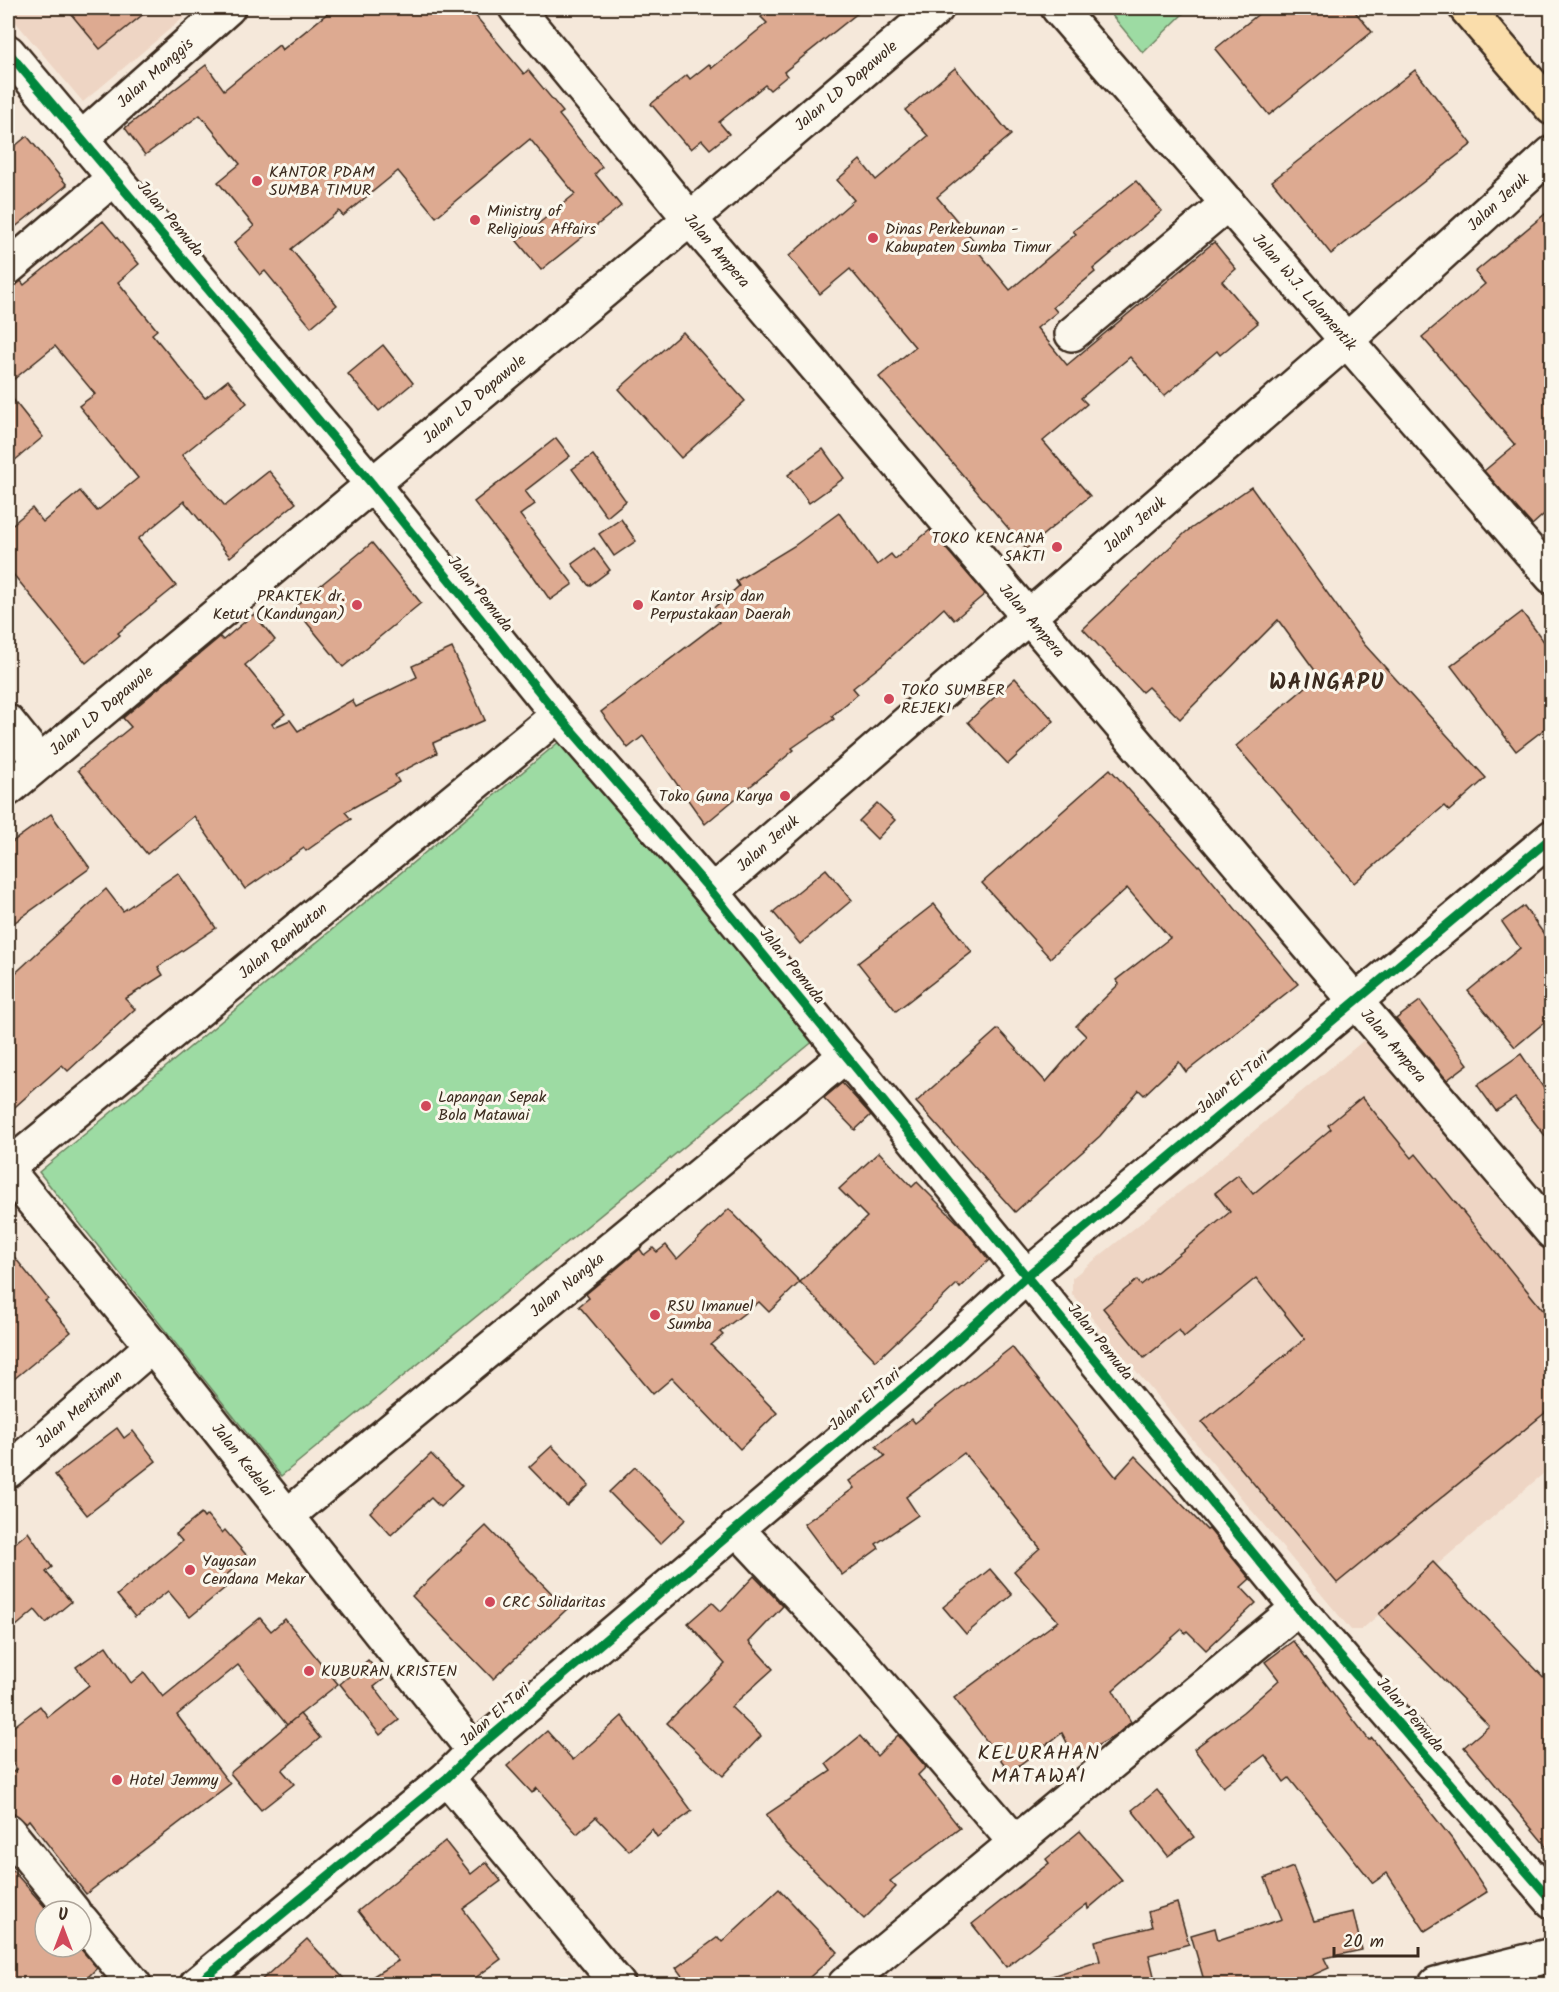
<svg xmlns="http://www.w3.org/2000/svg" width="1559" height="1992" font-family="Kalam,sans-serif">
<rect width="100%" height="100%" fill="#f5e8da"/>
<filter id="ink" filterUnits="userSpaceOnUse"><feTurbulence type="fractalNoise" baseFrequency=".0167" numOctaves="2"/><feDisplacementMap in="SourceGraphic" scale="12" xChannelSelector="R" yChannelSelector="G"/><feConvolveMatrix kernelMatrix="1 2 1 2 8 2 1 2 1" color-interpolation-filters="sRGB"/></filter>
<g filter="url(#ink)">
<g fill="#eed5c4">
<path d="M8,8H195L83,102L8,13Z"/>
<path d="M1369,1036L1551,1249V1467L1361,1630H1351L1072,1294V1278L1191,1183Z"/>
</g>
<g fill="#9ddba3" stroke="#6c8260" stroke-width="1.5">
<path d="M1106,8H1187L1188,9L1143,53Z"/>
<path d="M560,741L815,1040L281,1476L39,1172Z"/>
</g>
<g fill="#ddaa91" stroke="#3b2a1e" stroke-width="1.5">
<path d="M66,8H151L100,49Z"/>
<path d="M334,8H469L524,74L528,70L563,112L559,115L602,167L595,174L621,206L541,270L517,241L575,194L530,139L436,217L398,171L343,216L339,211L291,249L337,305L311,327L265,271L260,275L234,243L254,226L218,182L240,164L200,115L145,155L125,128L206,65L224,90L279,45L282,50Z"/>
<path d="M773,8H864L784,72L787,76L770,90L765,85L719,122L729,134L710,149L702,140L691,149L686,143L685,144L651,104L687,75L690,79L709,64L712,68L767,23L761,17Z"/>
<path d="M1266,8H1352L1372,32L1269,115L1215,49Z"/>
<path d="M955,68L1011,135L937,197L975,242L972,244L1010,290L1076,234L1073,231L1136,181L1162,211L1093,269L1095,272L1053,307L1057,312L1037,328L1067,365L1214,242L1236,269L1222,281L1258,323L1220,355L1217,351L1164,396L1130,357L1081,398L1087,404L1043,441L1090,496L1026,549L879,377L915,347L850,269L820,294L789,256L854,200L837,180L860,160L876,180L928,136L905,110Z"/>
<path d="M1415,70L1472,144L1331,254L1272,181Z"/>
<path d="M27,136L67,185L8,233V152Z"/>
<path d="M1551,209V508L1532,525L1484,471L1515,445L1422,337L1485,284L1475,272Z"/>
<path d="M103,221L139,264L118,282L157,330L152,334L205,398L228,380L247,403L182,455L225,506L269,471L296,503L230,557L184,501L138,539L176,586L118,633L120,635L86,663L8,568V528L32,508L43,522L80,491L97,511L138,478L79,406L95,394L55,346L8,384V292L21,281L24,285Z"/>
<path d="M683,332L745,401L681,458L619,389Z"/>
<path d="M383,345L413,383L379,411L348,374Z"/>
<path d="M8,393L43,437L8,466Z"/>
<path d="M556,438L570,456L525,491L535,504L520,515L573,584L550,600L532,574L531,575L474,502Z"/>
<path d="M823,449L844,478L809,503L788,475Z"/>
<path d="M593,455L626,501L607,517L572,469Z"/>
<path d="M1251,487L1364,644L1486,778L1449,811L1444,806L1354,883L1236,746L1319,676L1278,620L1180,719L1148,687L1142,692L1083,629L1186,532Z"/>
<path d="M839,513L877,565L891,554L895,559L930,530L985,594L954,620L944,608L883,664L853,688L858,694L832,716L834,719L792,748L794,750L705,824L643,736L628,748L601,712L719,622L710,611L739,586L736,581L794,546Z"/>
<path d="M621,519L636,541L614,556L599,534Z"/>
<path d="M372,543L421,603L343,667L294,607Z"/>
<path d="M594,548L610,570L589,586L572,564Z"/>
<path d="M1522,612L1551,651V724L1516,751L1451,666Z"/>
<path d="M254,614L275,640L245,665L285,714L272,724L274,727L290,720L298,731L352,700L356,707L417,677L412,666L452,648L485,720L433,743L437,753L395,775L399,782L345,812L351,819L306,851L304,848L245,889L194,816L147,854L78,770L131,727L123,718L130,712L220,637L223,640Z"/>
<path d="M1015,678L1054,721L1008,764L968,722Z"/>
<path d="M1110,769L1198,866L1199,865L1298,984L1186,1072L1179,1062L1144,1095L1139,1090L1100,1136L1015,1212L916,1102L998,1029L1046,1082L1086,1036L1076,1026L1119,984L1116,980L1170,938L1127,888L1050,958L982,883Z"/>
<path d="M877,803L895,820L877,839L859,821Z"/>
<path d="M51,814L90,868L8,927V845Z"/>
<path d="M826,869L852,900L800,944L773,912Z"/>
<path d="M178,873L216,928L158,967L163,975L125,999L135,1009L68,1071L62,1065L8,1113V980L106,889L123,911Z"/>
<path d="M934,904L972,952L896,1011L858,963Z"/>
<path d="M1524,906L1551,944V1017L1515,1047L1468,991L1520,948L1502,922Z"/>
<path d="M1420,1001L1468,1064L1447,1080L1396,1019Z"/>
<path d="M1521,1054L1551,1099V1143L1515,1098L1496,1111L1477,1085Z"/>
<path d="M842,1083L871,1115L855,1130L824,1098Z"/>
<path d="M1362,1097L1412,1158L1416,1154L1551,1320V1408L1337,1583L1202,1422L1305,1339L1256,1278L1184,1337L1179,1330L1144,1358L1103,1308L1137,1280L1141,1285L1230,1212L1215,1193L1238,1175L1253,1194L1331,1129L1328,1125Z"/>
<path d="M879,1152L912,1187L917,1182L965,1230L989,1260L960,1288L957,1284L876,1361L800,1282L867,1217L839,1189Z"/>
<path d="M729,1209L800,1282L769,1312L759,1302L720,1332L723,1335L711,1345L777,1413L740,1449L672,1378L653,1394L579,1306L589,1298L586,1294L640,1249L644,1255L653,1248L657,1252L666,1245L677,1259Z"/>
<path d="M8,1249L48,1299L45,1301L71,1332L8,1384Z"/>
<path d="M1012,1347L1116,1477L1135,1456L1207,1530L1209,1529L1250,1579L1241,1587L1256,1603L1206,1650L1187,1631L1185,1633L1182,1629L1113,1690L1131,1722L1115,1736L1075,1758L1062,1733L1010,1772L954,1698L1058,1621L1014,1571L1040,1548L964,1453L906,1497L918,1515L876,1544L879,1548L842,1575L804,1524L854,1488L849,1481L885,1456L876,1446L912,1419L915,1423Z"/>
<path d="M117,1428L124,1438L133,1431L156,1461L87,1515L55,1475Z"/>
<path d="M552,1446L589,1485L567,1506L529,1467Z"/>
<path d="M431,1454L462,1486L440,1507L431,1498L391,1535L370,1512Z"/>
<path d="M635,1467L686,1519L660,1544L609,1492Z"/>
<path d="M201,1514L204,1518L207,1515L222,1533L225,1530L248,1557L225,1576L231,1583L190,1617L168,1591L135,1617L117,1595L182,1541L176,1534Z"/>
<path d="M486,1526L567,1609L493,1679L412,1596Z"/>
<path d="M28,1532L52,1567L46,1572L71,1602L46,1623L35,1610L8,1633V1549Z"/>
<path d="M1433,1562L1551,1685V1852L1464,1747L1489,1726L1379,1614Z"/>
<path d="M990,1569L1012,1595L966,1634L943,1607Z"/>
<path d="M754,1576L783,1606L749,1642L773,1669L731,1707L761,1736L723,1776L667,1723L725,1664L688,1623L712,1602L721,1611Z"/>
<path d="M260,1618L271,1631L285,1619L338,1684L287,1725L238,1665L177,1715L230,1784L86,1894L29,1820L26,1823L15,1814L8,1813V1776L17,1769L8,1758V1731L40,1706L48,1717L89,1685L76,1667L106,1646L131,1683L144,1672L163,1697Z"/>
<path d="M1293,1641L1369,1740L1372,1738L1452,1839L1487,1892L1425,1931L1387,1873L1373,1883L1289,1778L1284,1782L1265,1755L1223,1787L1194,1749L1243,1712L1279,1680L1265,1662Z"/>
<path d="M368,1660L384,1679L374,1687L399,1720L380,1735L340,1684Z"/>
<path d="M300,1714L320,1738L282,1770L294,1784L261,1810L230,1773Z"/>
<path d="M622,1716L692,1811L657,1837L652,1829L629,1851L596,1817L577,1834L537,1788L532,1793L507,1766L547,1731L573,1760Z"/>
<path d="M898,1735L926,1767L918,1775L960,1828L890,1881L896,1887L864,1919L785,1842L766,1815L831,1771L826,1764L860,1736L877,1756Z"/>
<path d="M1157,1790L1194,1837L1168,1856L1132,1810Z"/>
<path d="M1080,1831L1122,1880L1088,1909L1087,1904L1006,1967L972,1924L1049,1863L1046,1859Z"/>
<path d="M445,1841L471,1874L486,1862L501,1881L463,1909L501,1959L467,1984H360L398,1961L358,1911Z"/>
<path d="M8,1865L45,1907V1947H79L97,1968L81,1984H8Z"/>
<path d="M1293,1867L1314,1921L1353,1912L1362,1950L1324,1958L1329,1968L1293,1984H1205L1191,1935L1215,1928L1218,1940L1282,1919L1265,1878Z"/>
<path d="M779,1889L838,1952L802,1984H688L676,1968L718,1937L722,1942Z"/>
<path d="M1177,1903L1189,1944L1149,1955L1156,1984H1043L1042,1979L1100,1961L1095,1941L1152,1927L1148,1912Z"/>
<path d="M307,1939L349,1984H257Z"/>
</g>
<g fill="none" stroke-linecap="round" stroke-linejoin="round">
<g stroke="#3b2a1e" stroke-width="38">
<g id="minor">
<path id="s1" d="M516,8L690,219L1552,1232"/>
<path id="s2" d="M1058,8L1552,577"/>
<path d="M8,52L373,485L558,715L712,892L1298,1608L1552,1901"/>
<path id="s3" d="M82,138L228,8"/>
<path d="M8,268L115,177"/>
<path d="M1072,334L1228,203"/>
<path d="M8,722L40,762"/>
<path id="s4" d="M8,789L690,219L937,8"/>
<path id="s5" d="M712,892L1346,341L1552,153"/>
<path id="s6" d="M8,1167L558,715"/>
<path id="s7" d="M8,1171L152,1346L474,1751"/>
<path id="s8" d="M8,1471L152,1346"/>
<path id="s9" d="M287,1516L846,1055"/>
<path d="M736,1528L853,1653L1015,1842"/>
<path d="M447,1778L618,1984"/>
<path d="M8,1831L73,1911"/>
<path d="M81,1920L134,1984"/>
<path d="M197,1984L447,1778L474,1751L932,1363L1027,1276L1552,837"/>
<path d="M845,1984L1298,1608"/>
<path d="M1436,1984L1552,1955"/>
</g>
</g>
<g stroke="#3b2a1e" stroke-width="38">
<path id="highway" d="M1466,8L1552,108"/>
</g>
<use href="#minor" stroke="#fbf7ec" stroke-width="33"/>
<use href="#highway" stroke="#faddab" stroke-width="33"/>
<g stroke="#fbf7ec" stroke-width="13">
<g id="cycleway">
<path d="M8,52L373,485L558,715L712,892L1298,1608L1552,1901"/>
<path d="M197,1984L447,1778L474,1751L932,1363L1027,1276L1552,837"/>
</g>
</g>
<use href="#cycleway" stroke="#00873e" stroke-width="9"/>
</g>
</g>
<g fill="#d1495b" stroke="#fbf7ec" stroke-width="2">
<circle cx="257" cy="181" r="6"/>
<circle cx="475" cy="220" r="6"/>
<circle cx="873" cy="238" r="6"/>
<circle cx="1057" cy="547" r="6"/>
<circle cx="357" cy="605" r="6"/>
<circle cx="638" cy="605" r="6"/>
<circle cx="889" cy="699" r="6"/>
<circle cx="785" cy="796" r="6"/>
<circle cx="426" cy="1106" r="6"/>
<circle cx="655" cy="1315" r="6"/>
<circle cx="190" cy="1570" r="6"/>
<circle cx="490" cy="1602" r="6"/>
<circle cx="309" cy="1671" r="6"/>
<circle cx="117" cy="1780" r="6"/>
</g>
<g text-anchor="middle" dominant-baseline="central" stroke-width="6" stroke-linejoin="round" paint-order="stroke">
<g font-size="16" fill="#3b2a1e" stroke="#fbf7ec">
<text stroke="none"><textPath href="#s3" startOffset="98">Jalan Manggis</textPath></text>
<text stroke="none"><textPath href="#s4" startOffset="1094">Jalan LD Dapawole</textPath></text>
<text stroke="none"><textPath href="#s5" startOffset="1046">Jalan Jeruk</textPath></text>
<text transform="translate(170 219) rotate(50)">Jalan Pemuda</text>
<text stroke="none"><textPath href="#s1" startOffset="315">Jalan Ampera</textPath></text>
<text stroke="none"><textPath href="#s2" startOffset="376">Jalan W.J. Lalamentik</textPath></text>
<text stroke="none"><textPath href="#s4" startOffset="608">Jalan LD Dapawole</textPath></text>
<text stroke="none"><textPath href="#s5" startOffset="560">Jalan Jeruk</textPath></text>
<text transform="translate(480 594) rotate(51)">Jalan Pemuda</text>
<text stroke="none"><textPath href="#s1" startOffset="801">Jalan Ampera</textPath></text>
<text stroke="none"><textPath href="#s4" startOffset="122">Jalan LD Dapawole</textPath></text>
<text stroke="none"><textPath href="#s5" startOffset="74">Jalan Jeruk</textPath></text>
<text stroke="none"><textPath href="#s6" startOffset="356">Jalan Rambutan</textPath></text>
<text transform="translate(792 966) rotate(51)">Jalan Pemuda</text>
<text stroke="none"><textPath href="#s1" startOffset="1359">Jalan Ampera</textPath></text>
<text transform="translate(1233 1083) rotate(-40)">Jalan El Tari</text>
<text stroke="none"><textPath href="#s9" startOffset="363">Jalan Nangka</textPath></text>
<text transform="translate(1100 1342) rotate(51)">Jalan Pemuda</text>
<text transform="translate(865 1400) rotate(-40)">Jalan El Tari</text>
<text stroke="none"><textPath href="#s8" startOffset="94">Jalan Mentimun</textPath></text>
<text stroke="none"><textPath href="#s7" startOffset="372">Jalan Kedelai</textPath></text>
<text transform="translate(495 1715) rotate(-41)">Jalan El Tari</text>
<text transform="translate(1410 1715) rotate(49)">Jalan Pemuda</text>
</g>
<g font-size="16" fill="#3b2a1e" stroke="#fbf7ec" text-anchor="start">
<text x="269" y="172">KANTOR PDAM<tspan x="269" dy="18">SUMBA TIMUR</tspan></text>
<text x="487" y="211">Ministry of<tspan x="487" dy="18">Religious Affairs</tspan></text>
<text x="885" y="229">Dinas Perkebunan -<tspan x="885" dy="18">Kabupaten Sumba Timur</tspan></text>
<text x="1045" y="538" text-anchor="end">TOKO KENCANA<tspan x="1045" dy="18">SAKTI</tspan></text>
<text x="345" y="596" text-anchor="end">PRAKTEK dr.<tspan x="345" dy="18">Ketut (Kandungan)</tspan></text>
<text x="650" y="596">Kantor Arsip dan<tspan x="650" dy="18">Perpustakaan Daerah</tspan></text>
<text x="901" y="690">TOKO SUMBER<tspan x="901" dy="18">REJEKI</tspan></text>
<text x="773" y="796" text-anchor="end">Toko Guna Karya</text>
<text x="438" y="1097">Lapangan Sepak<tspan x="438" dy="18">Bola Matawai</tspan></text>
<text x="667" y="1306">RSU Imanuel<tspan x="667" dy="18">Sumba</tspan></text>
<text x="202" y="1561">Yayasan<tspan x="202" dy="18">Cendana Mekar</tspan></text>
<text x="502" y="1602">CRC Solidaritas</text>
<text x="321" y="1671">KUBURAN KRISTEN</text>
<text x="129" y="1780">Hotel Jemmy</text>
</g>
<g font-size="20" letter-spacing="1.5" fill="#3b2a1e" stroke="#fbf7ec">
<text x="1039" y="1754">KELURAHAN<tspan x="1039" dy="23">MATAWAI</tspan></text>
</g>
<g font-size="22" font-weight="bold" letter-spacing="1.5" fill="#3b2a1e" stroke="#fbf7ec">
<text x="1327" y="683">WAINGAPU</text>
</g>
</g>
<rect width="1559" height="1992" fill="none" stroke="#fbf7ec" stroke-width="30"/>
<rect x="15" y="15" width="1529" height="1962" fill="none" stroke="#3b2a1e" stroke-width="2" filter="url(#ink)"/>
<g transform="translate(63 1929)"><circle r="28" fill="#fbf7ec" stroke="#aea59a" stroke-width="1.5"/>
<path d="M0-4.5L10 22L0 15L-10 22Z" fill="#d1495b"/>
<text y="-9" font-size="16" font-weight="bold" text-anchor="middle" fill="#3b2a1e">U</text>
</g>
<path d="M1334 1947v9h84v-9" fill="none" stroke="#3b2a1e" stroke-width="3"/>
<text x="1343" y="1947" font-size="18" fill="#3b2a1e" stroke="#fbf7ec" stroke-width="4.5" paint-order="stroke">20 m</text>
</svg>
